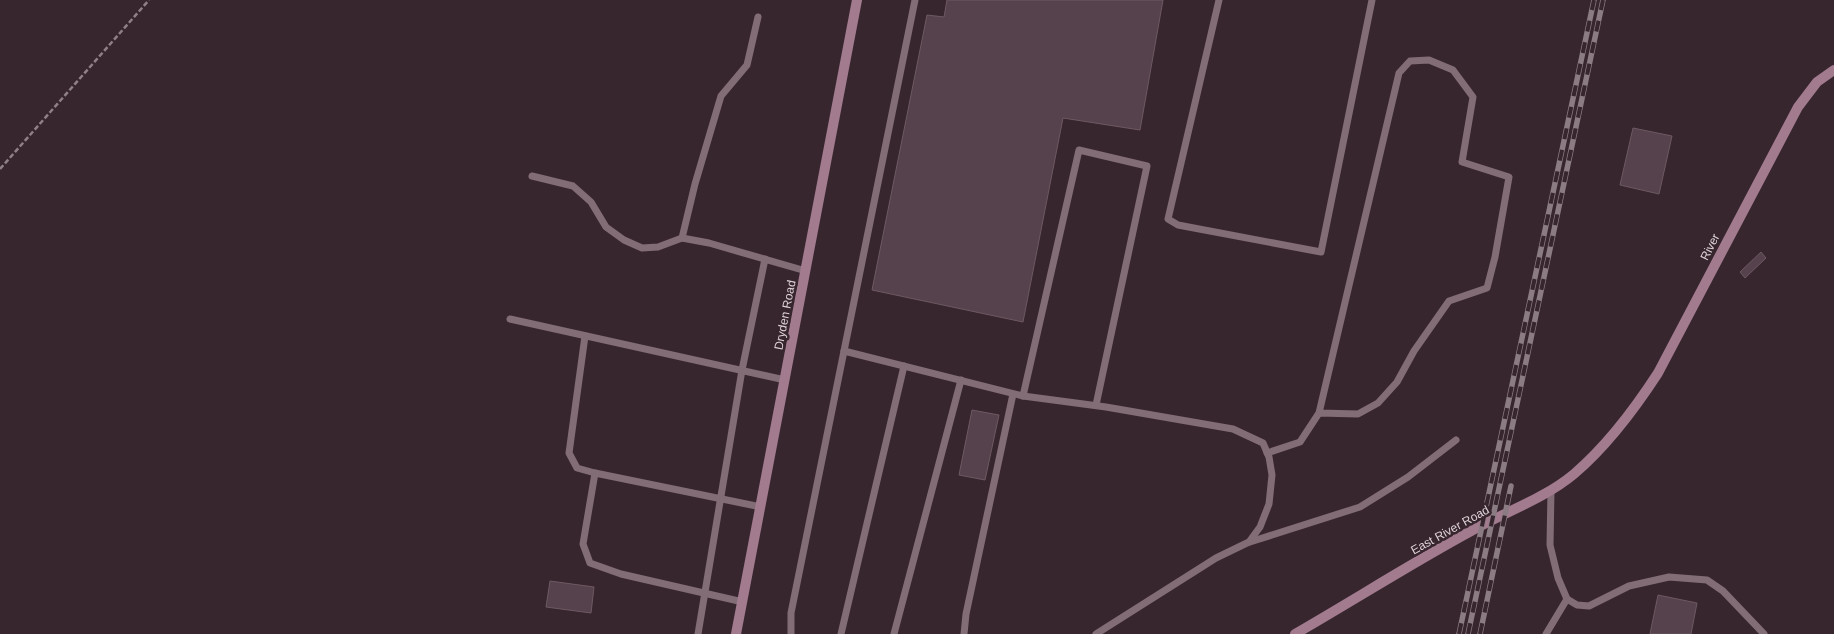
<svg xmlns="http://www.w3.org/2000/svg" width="1834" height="634" font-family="Helvetica,sans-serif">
<rect width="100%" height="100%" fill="#38262f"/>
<g fill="#56424c" stroke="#6d5962">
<path d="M947,0H1163L1140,130L1063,118L1023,322L872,290L927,15L944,17Z"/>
<path d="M1633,128L1672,136L1659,194L1620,185Z"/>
<path d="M1761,252L1766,258L1745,278L1740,272Z"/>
<path d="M972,410L999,415L985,480L959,475Z"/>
<path d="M550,581L594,587L591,613L546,607Z"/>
<path d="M1658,595L1697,603L1691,634H1650Z"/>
</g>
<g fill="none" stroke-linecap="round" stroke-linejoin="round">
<path stroke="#8f8087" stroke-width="2.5" stroke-dasharray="5 2.5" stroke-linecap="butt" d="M0,169L149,0"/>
<g stroke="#826d77" stroke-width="7">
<path d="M1219,0L1168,219L1178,225L1321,252L1372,0"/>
<path d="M758,17L747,65L721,96L695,184L682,238L709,243L806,271"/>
<path d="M532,176L573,186L591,202L606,227L624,240L642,248L658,247L682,238"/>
<path d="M510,319L785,380"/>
<path d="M585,336L569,453L577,468L595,473L761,507"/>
<path d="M844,351L915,0"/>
<path d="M1023,396L1079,150L1147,166L1096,405"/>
<path d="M1267,453L1300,442L1319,413L1399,73L1410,61L1429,60L1453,70L1473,97L1462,162L1509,177L1495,257L1487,288L1449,301L1414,351L1397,382L1378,403L1358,414L1319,413"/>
<path d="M595,473L583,544L590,563L621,574L743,602"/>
<path d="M1551,491L1550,545L1558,578L1567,599L1577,605L1589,606L1629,586L1669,577L1707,580L1723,591L1764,634"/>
<path d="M1250,542L1360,507L1408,477L1456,440"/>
<path d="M698,634L742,370L765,259"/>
<path d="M791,634V613L844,351L1023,396L1106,407L1233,429L1263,443L1269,457L1272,475L1269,504L1260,527L1249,542L1216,558L1096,634"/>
<path d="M841,634L904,366"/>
<path d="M894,634L961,380"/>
<path d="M964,634L966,614L1013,394"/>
<path d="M1546,634L1567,599"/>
</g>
<g stroke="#a27b8e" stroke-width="10">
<path d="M736,634L857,0"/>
<path d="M1295,634C1354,600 1412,563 1471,531C1505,512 1544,499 1574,474C1608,445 1634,410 1658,373L1798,107L1817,82L1834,70"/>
</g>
<g stroke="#8b7c83" stroke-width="5.5">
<g id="rail">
<path d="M1459,634L1594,0"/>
<path d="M1468,634L1603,0"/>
<path d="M1480,634L1511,486"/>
</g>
</g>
<use href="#rail" stroke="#38262f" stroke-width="4" stroke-dasharray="11" stroke-linecap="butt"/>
</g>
<g text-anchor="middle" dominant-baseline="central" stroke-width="5" stroke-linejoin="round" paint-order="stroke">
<g font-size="12" fill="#ded2d8" stroke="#38262f">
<text transform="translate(1710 247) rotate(-63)">River</text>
<text transform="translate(785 315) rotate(-79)">Dryden Road</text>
<text transform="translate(1450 530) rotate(-29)">East River Road</text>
</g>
</g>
</svg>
